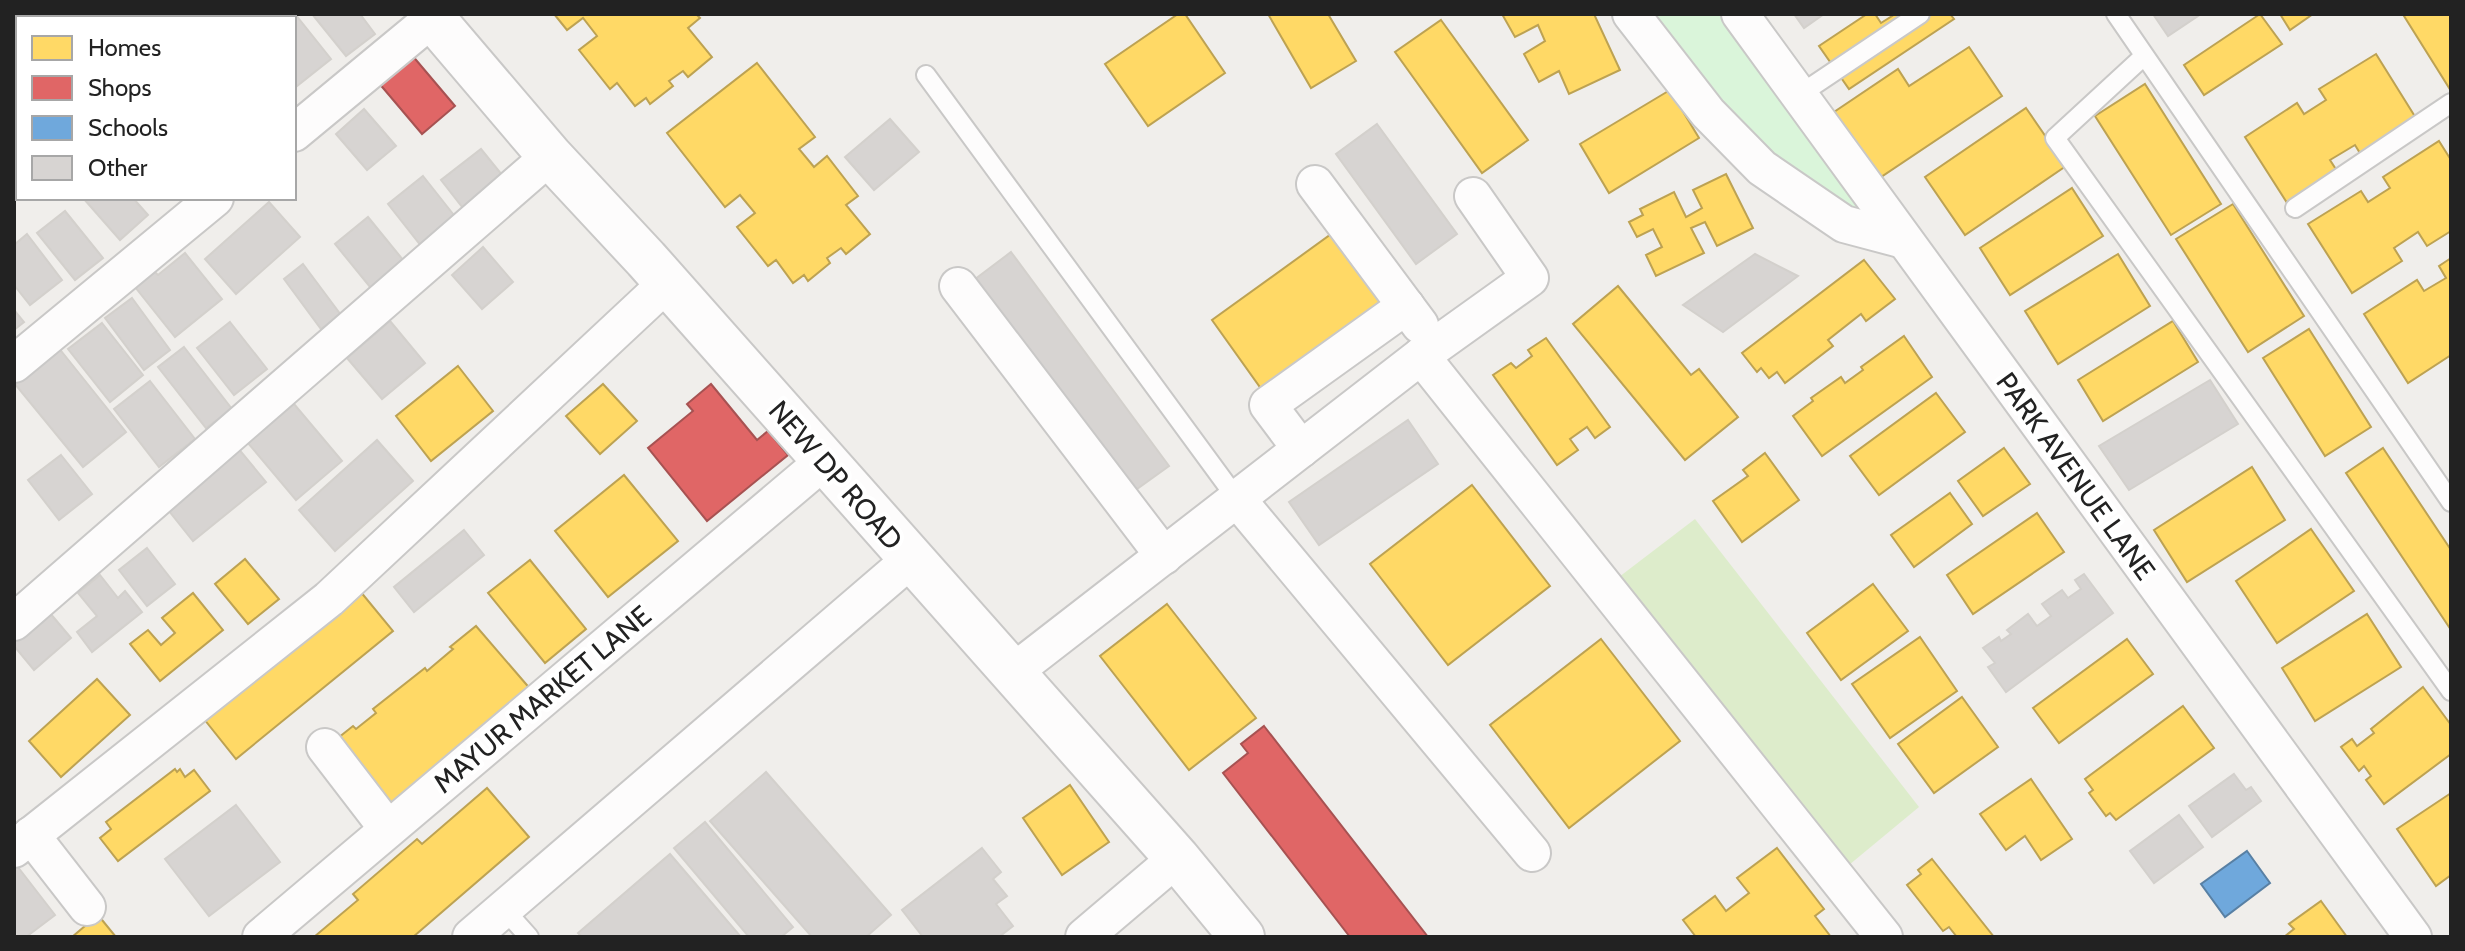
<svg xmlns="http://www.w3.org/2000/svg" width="2465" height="951" font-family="Cabin,sans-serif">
<rect width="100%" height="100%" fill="#f0eeeb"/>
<path fill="#ddeccb" d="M1695,519L1919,807L1849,865L1619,577Z"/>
<path fill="#daf5da" d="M1649,14H1731L1886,226L1813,191L1758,145Z"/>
<g fill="#ffd966" stroke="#bda252" stroke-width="2">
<path d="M554,14H696L700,18L688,28L712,57L688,77L683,71L669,81L673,86L650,104L646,98L635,106L617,83L610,89L579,50L597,36L583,18L567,30Z"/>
<path d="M1178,14H1185L1225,73L1148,126L1105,64Z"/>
<path d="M1268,14H1328L1356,61L1311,88Z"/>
<path d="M1502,14H1594L1620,70L1569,94L1559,71L1539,82L1524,54L1545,41L1538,25L1515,37Z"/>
<path d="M1867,14H1875L1881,23L1892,16L1890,14H1950L1954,19L1849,89L1819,46Z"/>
<path d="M2260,14L2282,44L2204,95L2184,65Z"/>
<path d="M2280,14H2313L2290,30Z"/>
<path d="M2407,14H2451V91L2404,16Z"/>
<path d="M1441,20L1528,140L1482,173L1395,52Z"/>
<path d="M1969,47L2002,96L1878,179L1834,112L1898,69L1909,86Z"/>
<path d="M2376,54L2419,123L2363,158L2355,145L2330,160L2339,174L2289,206L2245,137L2297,103L2304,114L2326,100L2319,89Z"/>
<path d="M757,63L815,137L799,149L814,167L827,156L858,196L846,205L870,234L846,254L841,248L827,258L830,263L808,281L804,275L793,283L776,260L768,266L737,227L755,213L740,195L725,207L667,133Z"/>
<path d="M2145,84L2221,204L2171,235L2095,116Z"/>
<path d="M1670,90L1699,138L1609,193L1580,144Z"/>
<path d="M2026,108L2066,166L1965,235L1925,177Z"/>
<path d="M2439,141L2451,160V231L2427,246L2418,232L2394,248L2402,261L2352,293L2308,224L2361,191L2368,202L2390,188L2383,177Z"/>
<path d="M1726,174L1753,228L1717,246L1705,222L1691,228L1704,253L1656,276L1646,255L1662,247L1653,229L1637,237L1629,222L1643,215L1640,209L1674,192L1686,217L1702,208L1693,190Z"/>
<path d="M2072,188L2103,236L2010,295L1980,248Z"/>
<path d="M2233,204L2304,316L2248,352L2176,239Z"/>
<path d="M1334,232L1384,301L1262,390L1212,320Z"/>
<path d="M2118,254L2150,306L2058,364L2025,311Z"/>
<path d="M2451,258V355L2408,383L2364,314L2417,280L2424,291L2446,278L2439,266Z"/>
<path d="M1864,260L1895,299L1866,321L1861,314L1828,340L1833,346L1785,383L1777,372L1769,378L1761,368L1757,372L1742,353Z"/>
<path d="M1618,286L1691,375L1699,369L1738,417L1685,460L1573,324Z"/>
<path d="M2173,321L2198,362L2103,421L2078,380Z"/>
<path d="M2309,329L2371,427L2325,456L2263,358Z"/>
<path d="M1904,336L1932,377L1822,456L1793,416L1813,401L1811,398L1841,377L1845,383L1863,370L1861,367Z"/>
<path d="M1546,338L1610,427L1595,438L1587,427L1570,439L1578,450L1557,465L1493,375L1511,363L1516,368L1532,356L1528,350Z"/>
<path d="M458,366L493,411L431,461L396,416Z"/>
<path d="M603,384L637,421L600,454L566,416Z"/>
<path d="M1936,393L1965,432L1879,495L1850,456Z"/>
<path d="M2004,448L2030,484L1983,516L1958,481Z"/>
<path d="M2383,448L2451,550V630L2346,473Z"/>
<path d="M1765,453L1799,500L1742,542L1713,501L1748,476L1743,470Z"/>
<path d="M2252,467L2285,520L2187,582L2154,530Z"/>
<path d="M624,475L678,541L608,597L555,531Z"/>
<path d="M1472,485L1550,586L1448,665L1370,564Z"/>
<path d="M1950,493L1972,524L1914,567L1891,535Z"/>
<path d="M2037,513L2064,552L1973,614L1947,575Z"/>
<path d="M2311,529L2354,591L2277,643L2236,581Z"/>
<path d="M245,559L279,599L248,624L215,584Z"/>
<path d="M530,560L586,629L545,663L488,593Z"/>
<path d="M1873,584L1908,631L1841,680L1807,633Z"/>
<path d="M360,591L393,631L236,759L204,719Z"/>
<path d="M193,593L223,630L160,681L130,644L148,630L161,645L175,633L162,618Z"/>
<path d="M1167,604L1256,718L1189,770L1100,656Z"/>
<path d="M2367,614L2401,667L2315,721L2282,668Z"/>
<path d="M476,626L532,691L385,816L328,746L353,726L356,729L376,713L373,709L425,668L427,671L453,649L450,647Z"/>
<path d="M1920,637L1957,691L1890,738L1852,684Z"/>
<path d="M1601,639L1680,741L1569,828L1490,725Z"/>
<path d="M2127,639L2153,674L2059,743L2033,708Z"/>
<path d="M97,679L130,715L61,777L29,741Z"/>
<path d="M2423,687L2451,725V754L2384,804L2366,780L2371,776L2364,766L2359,771L2341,747L2352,739L2357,746L2374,733L2371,729Z"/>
<path d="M1962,697L1998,747L1934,793L1898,744Z"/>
<path d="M2183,706L2214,748L2116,820L2110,813L2106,816L2089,793L2093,790L2085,779Z"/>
<path d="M175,769L177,772L180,769L185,777L194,770L210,791L118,861L100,838L111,829L106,822Z"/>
<path d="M2031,779L2072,839L2041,860L2025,836L2006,850L1980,814Z"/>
<path d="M1070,785L1109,842L1062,875L1023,818Z"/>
<path d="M487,788L529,837L413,937H314L358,900L353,894L417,839L422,844Z"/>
<path d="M2451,793V875L2436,886L2397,829Z"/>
<path d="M1777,848L1824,909L1815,916L1831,937H1696L1683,920L1715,896L1726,911L1749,893L1737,878Z"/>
<path d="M1932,859L1994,937H1957L1949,927L1943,931L1907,885L1921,874L1918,870Z"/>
<path d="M2321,901L2347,937H2284L2294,929L2289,924Z"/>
<path d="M98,915L116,937H72Z"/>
</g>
<g fill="#e06666" stroke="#a75252" stroke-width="2">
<path d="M411,54L455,106L422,134L378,82Z"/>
<path d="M711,384L757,440L768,431L788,455L707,521L648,448L693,411L687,404Z"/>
<path d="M1264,726L1428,937H1350L1223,773L1248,753L1241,744Z"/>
</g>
<path fill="#6fa8dc" stroke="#5880a4" stroke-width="2" d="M2247,851L2270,883L2225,917L2201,884Z"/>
<g fill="#d7d4d2" stroke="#d3d0cc" stroke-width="2">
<path d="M75,14H126L129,17L70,18Z"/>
<path d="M222,14H270L271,15L267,18H225Z"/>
<path d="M282,14H295L331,59L297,86L294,82V18H277Z"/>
<path d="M312,14H360L375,34L346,56Z"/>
<path d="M1794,14H1824L1804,28Z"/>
<path d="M2153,14H2201L2168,36Z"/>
<path d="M18,57V107L14,110V60Z"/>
<path d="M364,109L396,146L367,170L336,134Z"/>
<path d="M890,119L919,152L874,190L845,157Z"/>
<path d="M1377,124L1457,234L1416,264L1336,154Z"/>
<path d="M481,149L503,176L463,208L441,180Z"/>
<path d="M423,176L457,219L422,247L388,204Z"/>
<path d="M83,198H133L148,215L120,240Z"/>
<path d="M269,202L300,237L236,294L205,259Z"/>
<path d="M65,211L103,258L75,280L37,233Z"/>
<path d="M368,217L408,266L375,293L335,244Z"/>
<path d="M27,234L62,280L30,305L14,285V245Z"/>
<path d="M483,247L513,282L482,309L452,275Z"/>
<path d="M1011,252L1169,466L1123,499L966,286Z"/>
<path d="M185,253L222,299L175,337L135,287L154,271L158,275Z"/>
<path d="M1755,254L1798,276L1723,332L1683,305Z"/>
<path d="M303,264L341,315L321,329L284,279Z"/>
<path d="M132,298L170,350L144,370L105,318Z"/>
<path d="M14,310L24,322L14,330Z"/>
<path d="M390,321L425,363L382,399L347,358Z"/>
<path d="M230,322L267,369L234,395L197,348Z"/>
<path d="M102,323L143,375L110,402L68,349Z"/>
<path d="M58,347L126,432L83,467L14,383Z"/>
<path d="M184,347L232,409L206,428L158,367Z"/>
<path d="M2210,380L2238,424L2129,490L2099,446Z"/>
<path d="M150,381L195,439L159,467L114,409Z"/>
<path d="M294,404L342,461L296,500L248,443Z"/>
<path d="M1408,420L1438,464L1319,545L1289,502Z"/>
<path d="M377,440L413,481L335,551L299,510Z"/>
<path d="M237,447L266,482L193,541L165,506Z"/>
<path d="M61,455L92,494L59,520L28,480Z"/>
<path d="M464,530L484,555L414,612L394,587Z"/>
<path d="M147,548L175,584L147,606L119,570Z"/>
<path d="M2084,574L2113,613L2006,692L1988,667L1995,663L1983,648L1999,637L2001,641L2011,634L2007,630L2028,614L2037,626L2051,616L2042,604L2062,590L2068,598L2081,589L2075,580Z"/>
<path d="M100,575L118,598L125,591L142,612L92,652L77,632L97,616L78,593Z"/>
<path d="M44,606L71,638L34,670L14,646V630Z"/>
<path d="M766,772L891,915L866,937H812L710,821Z"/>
<path d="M2234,774L2246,790L2251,787L2261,801L2212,837L2189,806Z"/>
<path d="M236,805L280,862L209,916L165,859Z"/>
<path d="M2179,815L2203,847L2154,883L2130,851Z"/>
<path d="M705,822L793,927L781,937H749L674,848Z"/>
<path d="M982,848L1001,872L993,879L1007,896L996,904L1013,926L999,937H923L902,910Z"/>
<path d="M670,854L741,937H582L578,933Z"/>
<path d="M14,862L55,915L26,937H14Z"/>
</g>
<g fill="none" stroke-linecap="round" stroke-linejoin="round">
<g stroke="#c9c8c7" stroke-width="22">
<g id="service">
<path d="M2116,14L2451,502"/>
<path d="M2144,56L2055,138L2451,691"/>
<path d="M926,75L1237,499"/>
<path d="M1799,95L1920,14"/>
<path d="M2295,208L2451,103"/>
<path d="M504,909L529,937"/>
</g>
</g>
<g stroke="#c9c8c7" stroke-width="40">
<g id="minor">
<path d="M1631,14L1708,113L1762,168L1844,224L1904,240"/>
<path d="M1740,14L2413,937"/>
<path d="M32,18L37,14"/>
<path d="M294,133L433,18"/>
<path d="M1315,184L1420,325"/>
<path d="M958,286L1164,556"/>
<path d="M1421,356L1884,937"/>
<path d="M14,364L215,198"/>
<path d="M1301,449L1268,405L1406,306"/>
<path d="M1237,499L1532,853"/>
<path d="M14,622L550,156"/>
<path d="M1012,673L1421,356L1530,278L1473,196"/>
<path d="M325,747L388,829"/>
<path d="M31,835L87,907"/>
<path d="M14,849L329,599L667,283"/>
<path d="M261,937L824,461"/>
<path d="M471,937L910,560"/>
<path d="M1084,937L1177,858"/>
</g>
</g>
<g stroke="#c9c8c7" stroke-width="48">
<path id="tertiary" d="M429,14L550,156L646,259L1177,858L1242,937"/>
</g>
<use href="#service" stroke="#fdfcfc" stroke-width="18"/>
<use href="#minor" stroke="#fdfcfc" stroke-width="36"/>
<use href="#tertiary" stroke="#fdfcfc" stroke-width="44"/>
</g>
<g text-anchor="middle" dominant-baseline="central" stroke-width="8" stroke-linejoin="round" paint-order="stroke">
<g font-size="28" fill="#222" stroke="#fff">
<text transform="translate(836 475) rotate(49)">NEW DP ROAD</text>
<text transform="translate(2076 476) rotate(54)">PARK AVENUE LANE</text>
<text transform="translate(542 699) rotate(-40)">MAYUR MARKET LANE</text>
</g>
</g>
<rect width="2465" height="951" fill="none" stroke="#222222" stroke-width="32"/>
<rect x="16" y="16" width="280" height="184" fill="#ffffff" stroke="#a7a7a7" stroke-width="2"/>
<rect x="32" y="36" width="40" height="24" fill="#ffd966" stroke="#a7a7a7" stroke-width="2"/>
<text x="88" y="56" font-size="24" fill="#222222">Homes</text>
<rect x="32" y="76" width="40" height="24" fill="#e06666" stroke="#a7a7a7" stroke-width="2"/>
<text x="88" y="96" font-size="24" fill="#222222">Shops</text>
<rect x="32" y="116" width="40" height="24" fill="#6fa8dc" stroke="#a7a7a7" stroke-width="2"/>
<text x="88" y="136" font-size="24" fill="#222222">Schools</text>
<rect x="32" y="156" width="40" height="24" fill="#d7d4d2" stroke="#a7a7a7" stroke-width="2"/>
<text x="88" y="176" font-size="24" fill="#222222">Other</text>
</svg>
